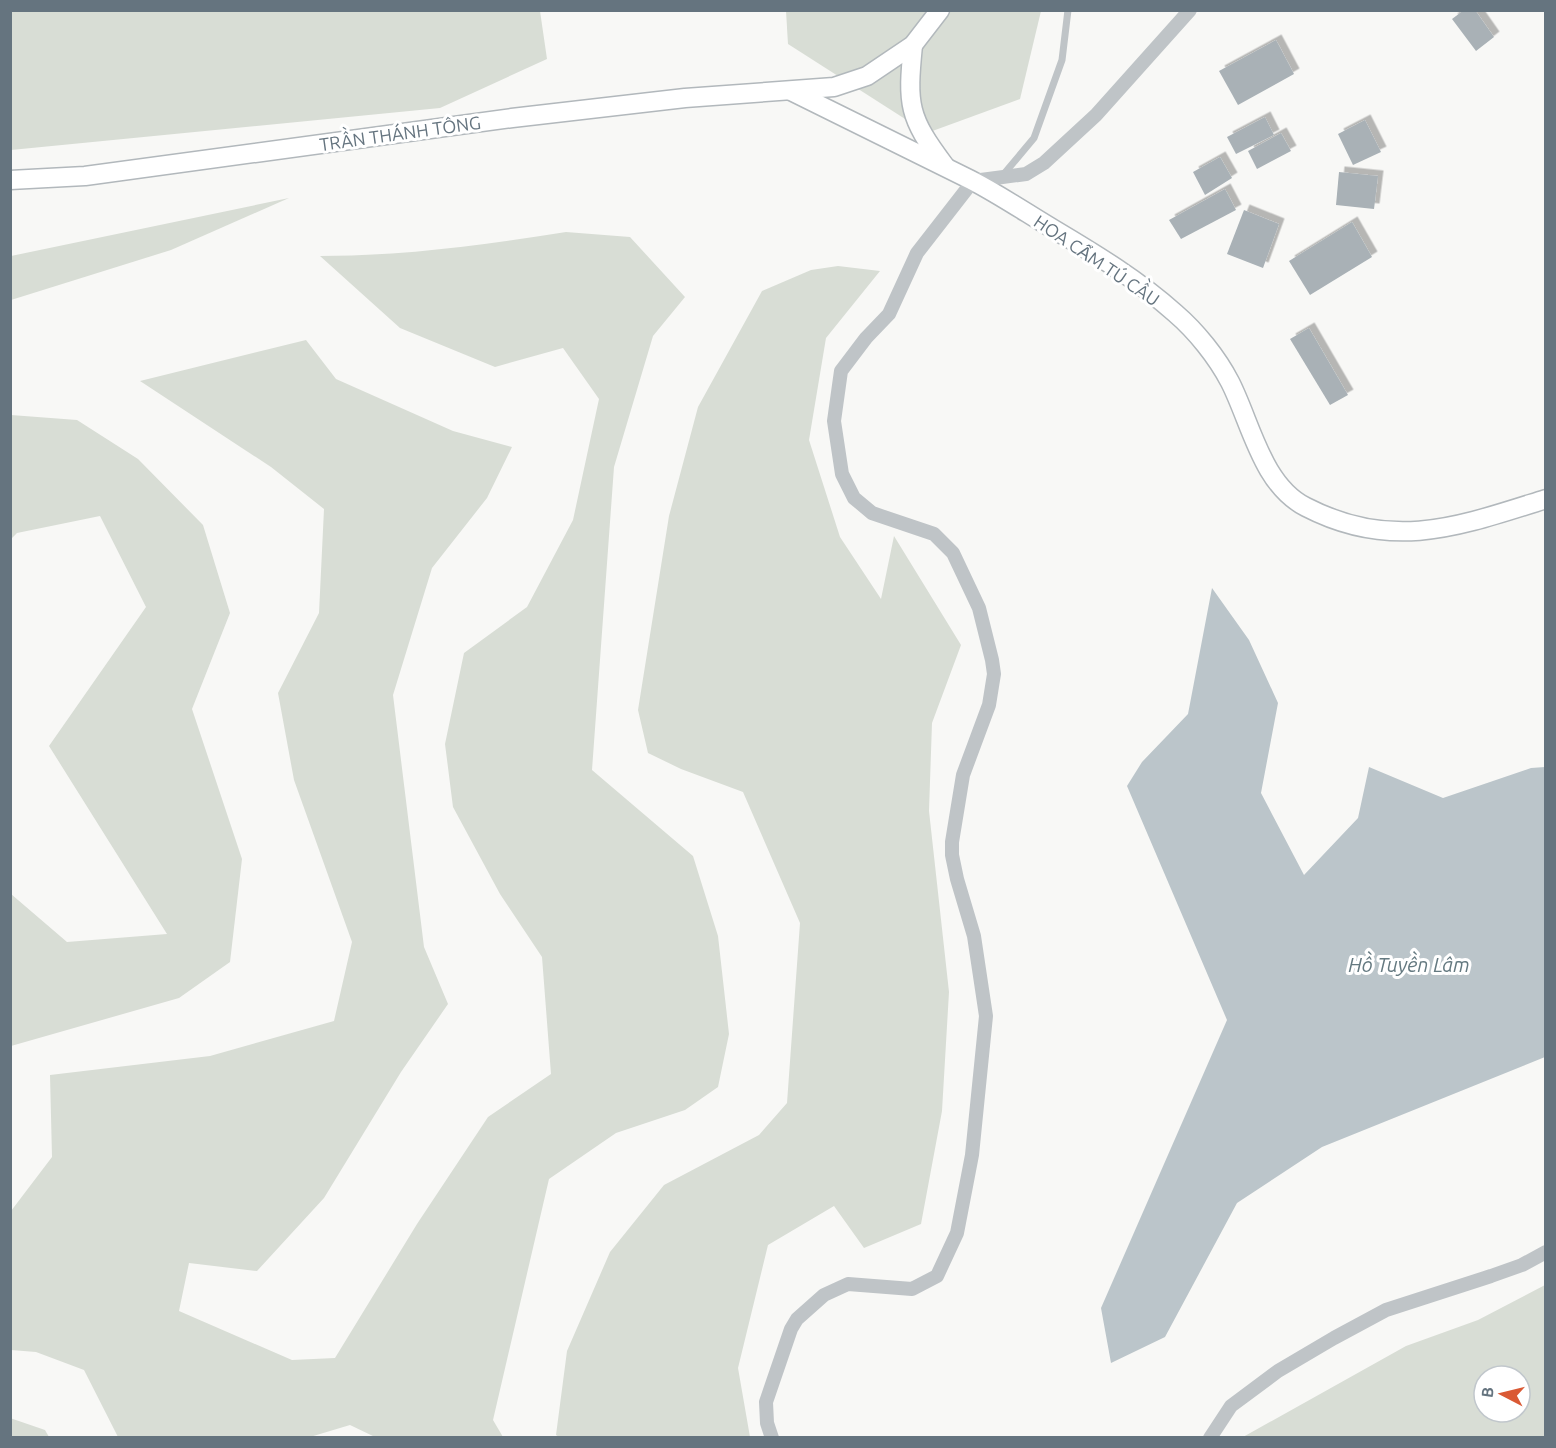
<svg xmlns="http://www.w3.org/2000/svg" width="1556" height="1448" font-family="Ubuntu,sans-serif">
<defs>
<filter id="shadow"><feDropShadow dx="5.5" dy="-5.5" stdDeviation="0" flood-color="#0004"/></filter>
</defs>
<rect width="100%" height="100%" fill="#f8f8f6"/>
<g fill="#d8ddd5" fill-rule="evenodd">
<path d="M11,10L540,11L547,59L440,108L11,150Z"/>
<path d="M786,11H1041L1020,99L927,133L788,44Z"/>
<path d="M289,198L171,250L11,300V256Z"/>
<path d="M566,232L630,237L685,297L653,336L614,467L592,770L693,856L718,936L729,1034L718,1087L685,1110L616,1133L549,1179L493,1420L503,1437H375L350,1425L310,1437H118L84,1370L36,1352L11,1350V1211L52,1157L50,1075L210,1056L334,1021L352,942L294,780L278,693L319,613L324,509L271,467L140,381L306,340L336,379L453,431L512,447L487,498L432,568L393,695L424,947L448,1004L401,1072L324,1198L257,1271L189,1263L179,1311L292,1360L335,1358L417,1224L488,1117L551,1074L542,957L500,894L453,807L445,744L464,653L527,607L573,520L599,399L563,348L495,367L400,328L320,256C403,256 484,245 566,232Z"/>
<path d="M838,266L880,271L826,338L809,440L840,537L881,599L894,536L961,645L932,723L929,811L949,992L942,1111L921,1224L864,1248L834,1206L768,1245L738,1368L750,1437H559L556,1435L567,1351L610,1252L664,1185L759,1135L787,1103L800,923L743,792L681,769L648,753L638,710L669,516L698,407L762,291L811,270Z"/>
<path d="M11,415L77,420L138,459L203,525L230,613L192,709L242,859L230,962L179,998L11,1046V894L67,942L167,934L49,746L146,607L100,516L17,533L11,539Z"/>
<path d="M1545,1285V1437H1243L1406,1346L1478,1320ZM1484,1376H1520V1412H1484Z"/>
<path d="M10,1418L45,1430L49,1437H11Z"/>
</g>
<path fill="#bbc5ca" d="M1212,588L1249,640L1278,703L1261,793L1304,875L1358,818L1369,767L1443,798L1531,768L1545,767V1057L1322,1147L1237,1203L1165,1337L1111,1363L1101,1308L1227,1020L1127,786L1142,762L1188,714Z"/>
<g fill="#a9b1b6" filter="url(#shadow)">
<path d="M1464,10H1475L1494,37L1476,51L1452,19Z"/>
<path d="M1276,40L1294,74L1238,105L1219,71Z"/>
<path d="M1265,117L1274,135L1236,154L1227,137Z"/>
<path d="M1365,120L1381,152L1353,165L1338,134Z"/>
<path d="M1281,133L1291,151L1257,169L1248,151Z"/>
<path d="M1220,157L1232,178L1205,195L1193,172Z"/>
<path d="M1339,172L1378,176L1374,209L1336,205Z"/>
<path d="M1225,189L1236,210L1181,239L1169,220Z"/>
<path d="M1244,210L1279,224L1263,268L1227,254Z"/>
<path d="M1352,222L1372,257L1310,295L1289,261Z"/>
<path d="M1309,328L1348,395L1330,405L1290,339Z"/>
</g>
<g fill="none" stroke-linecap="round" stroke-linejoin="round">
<g stroke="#b2b8bc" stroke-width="21">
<g id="secondary">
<path d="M913,45C907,105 908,117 945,166"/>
<path d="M791,91C851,121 911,150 971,180C1000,195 1028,214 1055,230C1097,255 1138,280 1175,313C1196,331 1217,357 1230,382C1251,423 1262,485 1306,507C1393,552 1460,526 1546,499"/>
<path d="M10,180L85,176L512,118L685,98L834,87L867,76L913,45L940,10"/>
</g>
</g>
<path stroke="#bfc4c7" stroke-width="7" d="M1003,175L1034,138L1062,60L1068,10"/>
<g stroke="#bfc4c7" stroke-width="14">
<path d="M772,1438L767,1423L766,1402L791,1329L797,1319L824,1295L848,1284L912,1289L937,1276L957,1233L972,1155L986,1016L974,936L957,879L952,855V842L963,775L989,705L994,674L992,660L979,608L953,553L934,534L872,513L854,498L842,474L834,421L841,371L866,338L889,314L917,253L973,181L1026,174L1044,163L1096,115L1190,10"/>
<path d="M1210,1438L1231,1406L1278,1371L1334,1338L1386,1310L1491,1276L1522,1265L1546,1252"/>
</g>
<use href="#secondary" stroke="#fff" stroke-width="18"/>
</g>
<g text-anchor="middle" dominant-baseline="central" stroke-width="6" stroke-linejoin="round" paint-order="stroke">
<g font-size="18" fill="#65747f" stroke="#fff">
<text transform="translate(400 133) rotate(-8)">TRẦN THÁNH TÔNG</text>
<text transform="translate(1097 260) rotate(34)">HOA CẨM TÚ CẦU</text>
</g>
<g font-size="20" font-style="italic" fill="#647980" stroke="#fff">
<text x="1409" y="964">Hồ Tuyền Lâm</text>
</g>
</g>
<rect width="1556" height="1448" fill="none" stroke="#65747f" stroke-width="24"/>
<g transform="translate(1502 1394) rotate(277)"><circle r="28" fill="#ffffff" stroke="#c1c7cc" stroke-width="1.5"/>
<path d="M0-4.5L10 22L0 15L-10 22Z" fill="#da5934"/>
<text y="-9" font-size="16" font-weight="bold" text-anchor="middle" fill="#65747f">B</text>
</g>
</svg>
